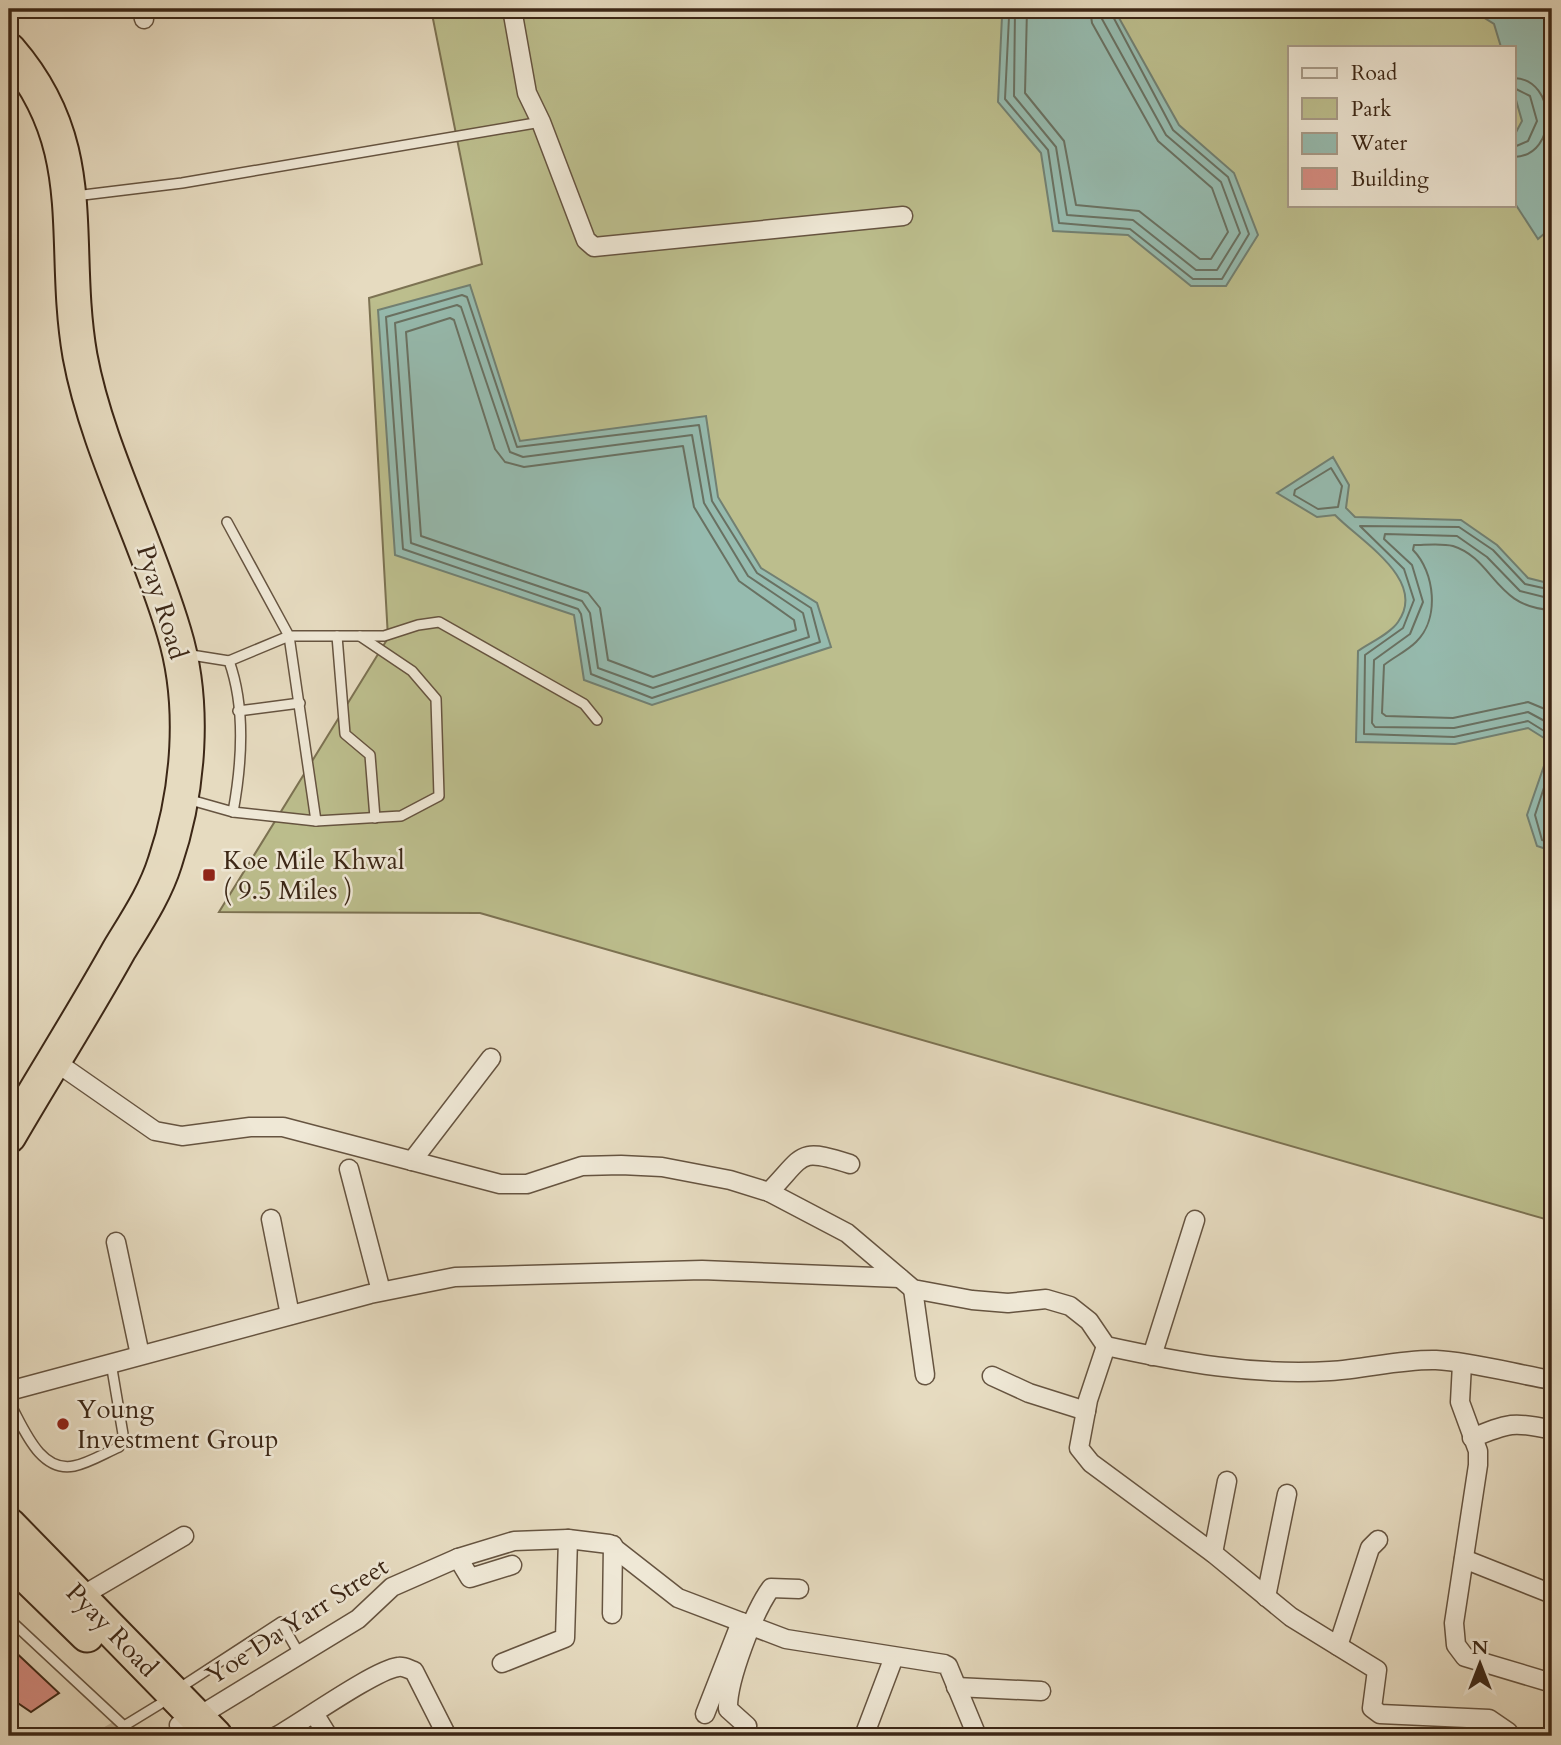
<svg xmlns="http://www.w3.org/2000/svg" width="1561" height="1745" font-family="Cardo,serif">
<rect width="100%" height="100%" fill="#e6dbc0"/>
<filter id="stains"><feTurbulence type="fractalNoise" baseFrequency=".00286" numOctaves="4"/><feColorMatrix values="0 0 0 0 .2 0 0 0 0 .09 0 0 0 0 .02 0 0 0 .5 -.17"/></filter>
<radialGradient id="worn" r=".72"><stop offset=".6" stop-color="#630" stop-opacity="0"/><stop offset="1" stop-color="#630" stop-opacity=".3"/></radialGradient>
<path fill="#bcbe8d" stroke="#7c7252" stroke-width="2" fill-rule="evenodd" d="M431,9H1552V1221L480,913L219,912L388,638L369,298L482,264ZM1290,47H1514V205H1290Z"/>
<g fill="#96bbaf" stroke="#728072" stroke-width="2">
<path d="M975,9H1114L1179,125L1234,173L1258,235L1226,286H1191L1128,235L1053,231L1041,153L998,102L1002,16Z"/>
<path d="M1470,9H1552V227L1538,239L1514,202V136L1522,121L1514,93V47H1501L1494,24Z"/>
<path d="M470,285L520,441L706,416L718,497L761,568L817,603L831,647L652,705L584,680L574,615L395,555L378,310Z"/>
<path d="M1333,457L1349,485L1346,508L1355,517L1461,520L1497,545L1528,578L1552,584V851L1537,846L1527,815L1546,760L1544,738L1528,728L1455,744L1356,742L1358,651C1369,643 1390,634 1398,622C1428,580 1360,541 1335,515L1317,517L1277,493Z"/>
</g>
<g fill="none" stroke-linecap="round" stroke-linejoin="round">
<g stroke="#697162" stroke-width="2">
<path d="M1002,9L1009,17L1005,99L1048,150L1059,223L1130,229L1193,279H1222L1249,234L1228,177L1173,130L1109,9"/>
<path d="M1015,9L1014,96L1056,147L1067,215L1133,220L1196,270H1217L1240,233L1221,182L1166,135L1102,19L1100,9"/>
<path d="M1027,9L1025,93L1064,141L1076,205L1139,211L1200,259H1211L1228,232L1212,188L1158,141L1092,23L1090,9"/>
<path d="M1514,78C1557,79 1559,156 1514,157"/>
<path d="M1514,88L1530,96L1537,121L1528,141L1514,147"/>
<path d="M462,295L467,297L517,447L699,425L712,501L757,573L811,608L820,642L652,698L591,674L581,614L578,609L403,549L386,317Z"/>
<path d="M457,305L461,307L510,452L523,457L692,435L704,503L748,576L803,613L809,637L653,688L598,668L590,613L582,601L411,543L395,323Z"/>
<path d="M450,318L454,320L495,449L505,462L524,467L683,446L694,507L739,581L794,620L796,630L653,677L608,660L600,608L588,593L421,536L406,332Z"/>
<path d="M1331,468L1342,486L1338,507L1318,509L1294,495L1295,490Z"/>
<path d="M1552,590L1525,584L1493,550L1459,527L1360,526L1404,569L1414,600L1403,628L1365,655L1364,734L1454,737L1528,721L1549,734L1552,750"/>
<path d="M1552,599L1520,591L1487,557L1457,536L1385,534L1384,539L1412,565L1423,602L1410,634L1374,660L1372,723L1375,727L1454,728L1528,712L1552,725"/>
<path d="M1552,610C1495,608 1494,559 1453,546C1442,543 1425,545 1414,545L1413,550C1435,572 1440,619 1416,642C1407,651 1394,657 1384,665L1382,713L1386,716L1453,718L1528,702L1552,712"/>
<path d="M1552,763L1535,815L1542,840L1552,843"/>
</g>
</g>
<path fill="#d78d83" stroke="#3c2716" stroke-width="2" d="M9,1646L59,1693L31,1712L9,1697Z"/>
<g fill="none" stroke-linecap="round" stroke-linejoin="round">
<path stroke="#c4b79e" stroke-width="18" stroke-dasharray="18 9" stroke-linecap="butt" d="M107,1736L124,1726"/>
<g stroke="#665440" stroke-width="12">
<g id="lane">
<path d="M75,196L182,183L541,122"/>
<path d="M227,522L289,636H384L418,625L439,622L584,704L597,720"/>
<path d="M337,636L345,734L370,755L375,818"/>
<path d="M185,654L229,661C246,708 242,763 233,812L187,799"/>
<path d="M229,661L289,636L316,821L401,816L439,796L436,699L412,671L360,636"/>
<path d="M238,711L300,703"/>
<path d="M233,812L316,821"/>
<path d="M9,1402C23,1426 39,1473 74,1466C89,1463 105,1453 119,1447L123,1434L111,1363"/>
<path d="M9,1619L124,1726L160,1704"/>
<path d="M178,1689L281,1622L300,1655"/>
</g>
</g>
<g stroke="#665440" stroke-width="21">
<g id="street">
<path d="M142,9L144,19"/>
<path d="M512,9L527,93L541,122L586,240L594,247L903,216"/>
<path d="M53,1060L155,1131L182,1136L250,1127H283L500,1184H527L582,1166L621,1165L662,1167L730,1180L769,1192L847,1233L913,1289L972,1300L1008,1303L1046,1299L1070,1306L1089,1321L1106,1346C1179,1362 1255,1376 1330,1371C1366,1369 1400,1359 1436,1360C1474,1362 1515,1374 1552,1380"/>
<path d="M412,1161L491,1058"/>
<path d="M349,1169L381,1291"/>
<path d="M769,1192C805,1155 797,1147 850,1164"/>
<path d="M271,1219L290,1315"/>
<path d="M116,1242L140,1355"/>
<path d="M913,1289L925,1375"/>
<path d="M1106,1346L1088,1400L1079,1448L1091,1463L1213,1553L1291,1617L1377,1670L1372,1708L1380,1714L1489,1719L1508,1732V1736"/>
<path d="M1152,1356L1195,1220"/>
<path d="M1462,1364L1460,1402L1478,1451V1465L1454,1623L1456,1645L1465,1657L1552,1683"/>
<path d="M992,1376L1029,1393L1086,1411"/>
<path d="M9,1391L370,1294L455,1277L702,1270L900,1278"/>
<path d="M1472,1438C1508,1423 1514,1421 1552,1430"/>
<path d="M1213,1553L1227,1481"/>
<path d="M458,1558L470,1578L512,1565"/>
<path d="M1464,1559L1552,1594"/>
<path d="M80,1597L184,1536"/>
<path d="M1266,1597L1287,1494"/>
<path d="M612,1614L613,1545"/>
<path d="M1338,1646L1370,1548L1378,1540"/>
<path d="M502,1663L565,1638L568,1539"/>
<path d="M956,1687L1041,1691"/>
<path d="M705,1714L741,1622"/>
<path d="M315,1715L328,1736"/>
<path d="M179,1725L196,1718L358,1619L392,1587L458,1558L514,1541L568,1539L609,1544L678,1598L786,1639L944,1664L948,1666L977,1736"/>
<path d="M277,1736C302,1722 375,1670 398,1667C404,1666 408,1669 414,1671L447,1736"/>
<path d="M743,1736L747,1726L728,1709C727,1681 754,1611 771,1588L799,1589"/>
<path d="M864,1736L894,1657"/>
</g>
</g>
<g stroke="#3c2716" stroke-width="37">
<g id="highway">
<path d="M9,50C94,148 60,241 80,356C97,448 147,540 174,632C196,704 189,791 165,862C155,894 136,922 119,950C84,1013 45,1074 9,1136"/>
<path d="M9,1525L215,1736"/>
<path d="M9,1559L87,1635"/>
</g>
</g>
<use href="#lane" stroke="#efe8d6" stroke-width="9"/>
<use href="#street" stroke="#efe8d6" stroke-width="18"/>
<use href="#highway" stroke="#e6dbc0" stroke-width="33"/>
</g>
<g fill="#8f2418" stroke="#efe8d6" stroke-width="2.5">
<rect x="202" y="868" width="14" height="14" rx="3.5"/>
<circle cx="63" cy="1424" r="7"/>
</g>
<g text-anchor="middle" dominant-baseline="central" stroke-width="5" stroke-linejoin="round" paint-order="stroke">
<g font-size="26" fill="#3c2716" stroke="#efe8d6">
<text transform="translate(162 602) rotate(73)">Pyay Road</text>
<text transform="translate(297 1621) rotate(-33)">Yoe Da Yarr Street</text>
<text transform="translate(112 1630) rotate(46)">Pyay Road</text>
</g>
<g font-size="26" fill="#3c2716" stroke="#efe8d6" text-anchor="start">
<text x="223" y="860">Koe Mile Khwal<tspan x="223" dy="30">( 9.5 Miles )</tspan></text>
<text x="77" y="1409">Young<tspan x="77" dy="30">Investment Group</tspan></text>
</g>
</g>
<rect width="1561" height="1745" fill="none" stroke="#e6dbc0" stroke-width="35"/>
<rect x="10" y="10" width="1540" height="1724" fill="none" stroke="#3c2716" stroke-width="3.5"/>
<rect x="18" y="18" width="1526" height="1710" fill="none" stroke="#3c2716" stroke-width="2"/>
<rect x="1288" y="46" width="228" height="161" fill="#efe8d6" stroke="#a79b89" stroke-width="2"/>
<rect x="1302" y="68" width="35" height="10" fill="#efe8d6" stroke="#a79b89" stroke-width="2"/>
<text x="1351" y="80" font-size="21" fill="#3c2716">Road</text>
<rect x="1302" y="98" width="35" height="21" fill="#bcbe8d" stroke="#a79b89" stroke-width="2"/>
<text x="1351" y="116" font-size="21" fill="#3c2716">Park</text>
<rect x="1302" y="133" width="35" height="21" fill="#96bbaf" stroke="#a79b89" stroke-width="2"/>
<text x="1351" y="150" font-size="21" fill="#3c2716">Water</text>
<rect x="1302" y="168" width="35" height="21" fill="#d78d83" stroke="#a79b89" stroke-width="2"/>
<text x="1351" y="186" font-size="21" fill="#3c2716">Building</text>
<g transform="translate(1480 1664)" stroke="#efe8d6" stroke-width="5" paint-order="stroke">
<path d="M0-5L12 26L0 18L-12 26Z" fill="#3c2716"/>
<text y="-10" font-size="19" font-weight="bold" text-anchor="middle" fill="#3c2716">N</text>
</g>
<rect width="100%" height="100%" filter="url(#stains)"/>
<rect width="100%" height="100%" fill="url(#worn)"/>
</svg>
